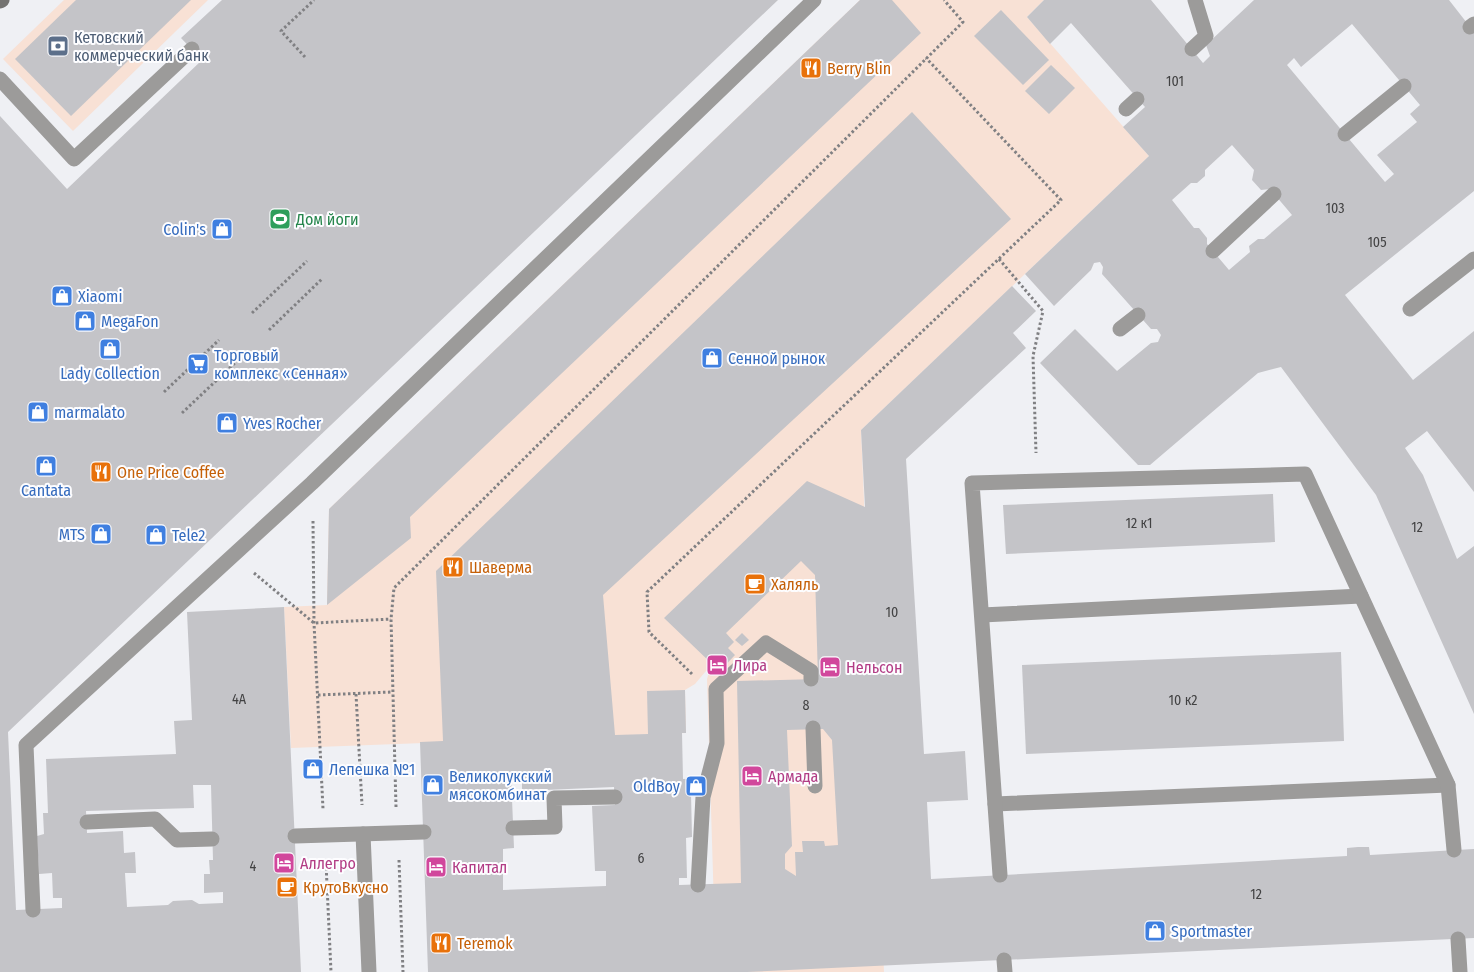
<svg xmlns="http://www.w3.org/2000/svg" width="1474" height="972" font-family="'Fira Sans Condensed',sans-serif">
<rect width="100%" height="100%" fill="#eff0f4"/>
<g fill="#f8e1d5">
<path d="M64,0H208L73,131L3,59Z"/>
<path d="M860,0H1044L1027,17L1149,156L861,430L884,972H716L707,679L711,665L695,684L685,690L686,733L291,748L284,607L327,605L329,509Z"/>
</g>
<g fill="#c4c4c8" fill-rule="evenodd">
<path d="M76,0H191L71,116L15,59Z"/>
<path d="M222,0H778L8,732L16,910L62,908V898H53L52,873L39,874L37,836L44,834L43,813H48L46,759L176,754L174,721L192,720L187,612L284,607L301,972H0V116L67,189L202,60L181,38ZM193,785H211L213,860H209L210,874H204V893L223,892V903L199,904L192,900L173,901L168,905L127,907L125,873H136L135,852L124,853L123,831L87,833L86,811L194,808Z"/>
<path d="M860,0H892L921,33L410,517L411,538L327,605L329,509Z"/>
<path d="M1044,0H1151L1203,63L1210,56L1206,45L1254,0H1449L1474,32V191L1345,295L1413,380L1474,331V492L1427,431L1405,448L1423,475L1457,559L1474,546V714L1376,495L1281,367L1258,373L1150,465H1138L1040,363L1075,329L1117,371L1151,343L1158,342L1161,335L1157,329H1151L1102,274L1103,267L1100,262L1094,263L1091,270L1054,306L1025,274L1149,156L1123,127L1145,107L1071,23L1050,44L1027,17ZM1352,24L1420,105L1410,114L1417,122L1377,155L1394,174L1385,182L1287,65L1294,58L1301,67ZM1232,145L1254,170L1252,180L1261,190L1270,189L1292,215L1264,239H1258L1249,246L1250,252L1229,270L1207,244V238L1199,228H1194L1172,200L1191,183H1197L1205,176V170Z"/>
<path d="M1001,10L1049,60L1023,85L974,36Z"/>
<path d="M1051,65L1075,88L1049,114L1025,91Z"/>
<path d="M912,112L1011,219L603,595L615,735L648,734L647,691L685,690L686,733H682L683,779L700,778V792L691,793L692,837L686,838L687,878H679V885L741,883L737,681L818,679L815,575L801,561L726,633L734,642L728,648L735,655L720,671H712V664L664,618L807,481L865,507L861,430L1012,286L1036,311L1013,333L1026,348L906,459L924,754L965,751L968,800L927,802L931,879L1347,856V848L1358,847H1369L1370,855L1474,849V938L747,972H428L420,742L443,741L436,571ZM823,729L832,740L838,845L825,846L824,841H802L803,852H795L796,876L785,869V854L792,846L787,730ZM522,773V791L614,787L615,805L592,806L595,871H606V886L503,890V849L514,848L511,774Z"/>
<path d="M1273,494L1275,542L1006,554L1003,505Z"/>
<path d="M742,633L749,640L742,646L735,640Z"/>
<path d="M1341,652L1344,741L1026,754L1022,665Z"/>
</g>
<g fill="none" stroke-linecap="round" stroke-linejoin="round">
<g stroke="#808083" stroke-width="3" stroke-dasharray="2.5 2.5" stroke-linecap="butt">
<path d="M305,57L281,31L314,0"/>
<path d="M999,259L1043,311L1033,356L1036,453"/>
<path d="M252,313L307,261"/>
<path d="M269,330L323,278"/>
<path d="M164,392L219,340"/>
<path d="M182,413L238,360"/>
<path d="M313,521L314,623L323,809"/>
<path d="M254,573L314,623L391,619"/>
<path d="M692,674L649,632L647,592L1061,200L926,58"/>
<path d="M356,694L362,805"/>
<path d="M318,695L392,692"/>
<path d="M396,807L391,619L394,588L963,22L944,0"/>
<path d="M399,860L403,972"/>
<path d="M326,863L331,972"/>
</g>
<g stroke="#9c9b9a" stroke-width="15">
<path d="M1470,27L1474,24"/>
<path d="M1192,49L1206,36L1195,0"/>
<path d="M0,79L74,159L192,49"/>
<path d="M1126,109L1137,99"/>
<path d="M1345,134L1404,86"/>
<path d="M1213,251L1274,194"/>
<path d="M1410,309L1474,259"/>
<path d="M1120,329L1138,315"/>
<path d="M982,615L1361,596"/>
<path d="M813,728L815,786"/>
<path d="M995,804L1448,785"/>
<path d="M87,822L155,819L177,840L212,839"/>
<path d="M513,828L555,827L554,798L615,797"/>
<path d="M363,834L369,972"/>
<path d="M295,836L424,832"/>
<path d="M1000,875L972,483L1305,474L1448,785L1454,850"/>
<path d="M698,885L703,797L717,743L716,689L766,643L811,671V679"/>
<path d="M33,910L26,745L312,483L814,0"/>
<path d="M1458,939L1460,972"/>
<path d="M1004,960L1005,972"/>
</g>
<path stroke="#747371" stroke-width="15" d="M0,1L2,0"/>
</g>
<defs>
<g id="bank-square" transform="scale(1.125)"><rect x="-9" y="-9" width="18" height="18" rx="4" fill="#5c6f8a" stroke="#fdfdff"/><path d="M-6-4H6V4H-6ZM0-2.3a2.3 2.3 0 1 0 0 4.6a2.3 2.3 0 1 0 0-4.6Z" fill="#fff"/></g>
<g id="restaurant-square" transform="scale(1.125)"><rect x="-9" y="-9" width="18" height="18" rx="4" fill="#e8710a" stroke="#fdfdff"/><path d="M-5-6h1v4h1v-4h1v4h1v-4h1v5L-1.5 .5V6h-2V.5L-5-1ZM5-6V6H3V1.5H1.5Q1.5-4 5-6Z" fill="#fff"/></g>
<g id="stadium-square" transform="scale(1.125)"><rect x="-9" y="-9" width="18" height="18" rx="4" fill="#2e9e5b" stroke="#fdfdff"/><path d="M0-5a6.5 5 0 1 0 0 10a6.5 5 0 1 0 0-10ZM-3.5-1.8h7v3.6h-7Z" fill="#fff"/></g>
<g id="shop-square" transform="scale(1.125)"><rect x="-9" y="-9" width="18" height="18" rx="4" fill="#3f7fe0" stroke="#fdfdff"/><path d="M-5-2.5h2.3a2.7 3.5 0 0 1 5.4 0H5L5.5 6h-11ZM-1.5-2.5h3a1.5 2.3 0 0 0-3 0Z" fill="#fff"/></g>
<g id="supermarket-square" transform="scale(1.125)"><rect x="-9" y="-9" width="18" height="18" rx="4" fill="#3f7fe0" stroke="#fdfdff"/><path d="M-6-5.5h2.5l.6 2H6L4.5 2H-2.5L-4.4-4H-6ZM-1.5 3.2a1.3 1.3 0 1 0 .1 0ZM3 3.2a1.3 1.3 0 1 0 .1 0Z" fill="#fff"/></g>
<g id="cafe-square" transform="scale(1.125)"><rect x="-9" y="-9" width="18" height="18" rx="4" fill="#e8710a" stroke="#fdfdff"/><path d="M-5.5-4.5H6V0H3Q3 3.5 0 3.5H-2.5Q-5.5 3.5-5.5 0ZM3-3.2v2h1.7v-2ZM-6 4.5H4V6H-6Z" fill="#fff"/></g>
<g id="hotel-square" transform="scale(1.125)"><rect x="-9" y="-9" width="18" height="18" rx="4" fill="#d1479c" stroke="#fdfdff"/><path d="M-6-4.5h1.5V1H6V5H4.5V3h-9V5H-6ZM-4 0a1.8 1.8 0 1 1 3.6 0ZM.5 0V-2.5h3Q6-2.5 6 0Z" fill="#fff"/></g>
</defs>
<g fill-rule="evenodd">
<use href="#bank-square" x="58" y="46"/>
<use href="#restaurant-square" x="811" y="68"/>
<use href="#stadium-square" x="280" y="219"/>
<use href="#shop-square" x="222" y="229"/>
<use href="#shop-square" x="62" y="296"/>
<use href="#shop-square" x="85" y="321"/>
<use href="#shop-square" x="110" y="349"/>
<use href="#shop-square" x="712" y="358"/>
<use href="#supermarket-square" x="198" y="364"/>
<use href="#shop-square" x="38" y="412"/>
<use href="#shop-square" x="227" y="423"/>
<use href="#shop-square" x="46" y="466"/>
<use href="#restaurant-square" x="101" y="472"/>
<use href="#shop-square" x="101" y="534"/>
<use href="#shop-square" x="156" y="535"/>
<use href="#restaurant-square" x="453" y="567"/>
<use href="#cafe-square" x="755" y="584"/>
<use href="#hotel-square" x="717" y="665"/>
<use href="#hotel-square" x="830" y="667"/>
<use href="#shop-square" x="313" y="769"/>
<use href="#hotel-square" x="752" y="776"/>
<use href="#shop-square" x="433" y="785"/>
<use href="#shop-square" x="696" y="786"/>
<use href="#hotel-square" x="284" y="863"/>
<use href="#hotel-square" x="436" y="867"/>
<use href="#cafe-square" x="287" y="887"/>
<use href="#shop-square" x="1155" y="931"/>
<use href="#restaurant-square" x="441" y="943"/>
</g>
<g text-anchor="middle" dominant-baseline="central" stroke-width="4" stroke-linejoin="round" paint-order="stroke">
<g font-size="14" fill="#424243">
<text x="1175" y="81">101</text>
<text x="1335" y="208">103</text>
<text x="1377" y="242">105</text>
<text x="1139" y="523">12 к1</text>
<text x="1417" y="527">12</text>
<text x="892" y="612">10</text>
<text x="239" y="699">4А</text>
<text x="1183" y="700">10 к2</text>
<text x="806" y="705">8</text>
<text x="641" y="858">6</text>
<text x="253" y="866">4</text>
<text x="1256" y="894">12</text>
</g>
<g font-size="16" fill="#4e5e75" stroke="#fdfdff" text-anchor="start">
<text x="74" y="37">Кетовский<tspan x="74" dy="18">коммерческий банк</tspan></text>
</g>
<g font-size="16" fill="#c56008" stroke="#fdfdff" text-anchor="start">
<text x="827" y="68">Berry Blin</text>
<text x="117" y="472">One Price Coffee</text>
<text x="469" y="567">Шаверма</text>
<text x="771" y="584">Халяль</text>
<text x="303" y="887">КрутоВкусно</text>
<text x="457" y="943">Teremok</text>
</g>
<g font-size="16" fill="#27864d" stroke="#fdfdff" text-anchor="start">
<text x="296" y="219">Дом йоги</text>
</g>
<g font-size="16" fill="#366cbe" stroke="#fdfdff" text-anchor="start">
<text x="206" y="229" text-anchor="end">Colin's</text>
<text x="78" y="296">Xiaomi</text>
<text x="101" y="321">MegaFon</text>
<text x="214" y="355">Торговый<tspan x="214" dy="18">комплекс «Сенная»</tspan></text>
<text x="728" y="358">Сенной рынок</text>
<text x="110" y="373" text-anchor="middle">Lady Collection</text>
<text x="54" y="412">marmalato</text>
<text x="243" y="423">Yves Rocher</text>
<text x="46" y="490" text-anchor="middle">Cantata</text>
<text x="85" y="534" text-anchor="end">MTS</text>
<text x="172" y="535">Tele2</text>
<text x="329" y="769">Лепешка №1</text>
<text x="449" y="776">Великолукский<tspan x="449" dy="18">мясокомбинат</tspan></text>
<text x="680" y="786" text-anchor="end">OldBoy</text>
<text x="1171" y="931">Sportmaster</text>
</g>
<g font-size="16" fill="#b23c85" stroke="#fdfdff" text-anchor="start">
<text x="733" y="665">Лира</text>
<text x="846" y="667">Нельсон</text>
<text x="768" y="776">Армада</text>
<text x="300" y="863">Аллегро</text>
<text x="452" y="867">Капитал</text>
</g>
</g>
</svg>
